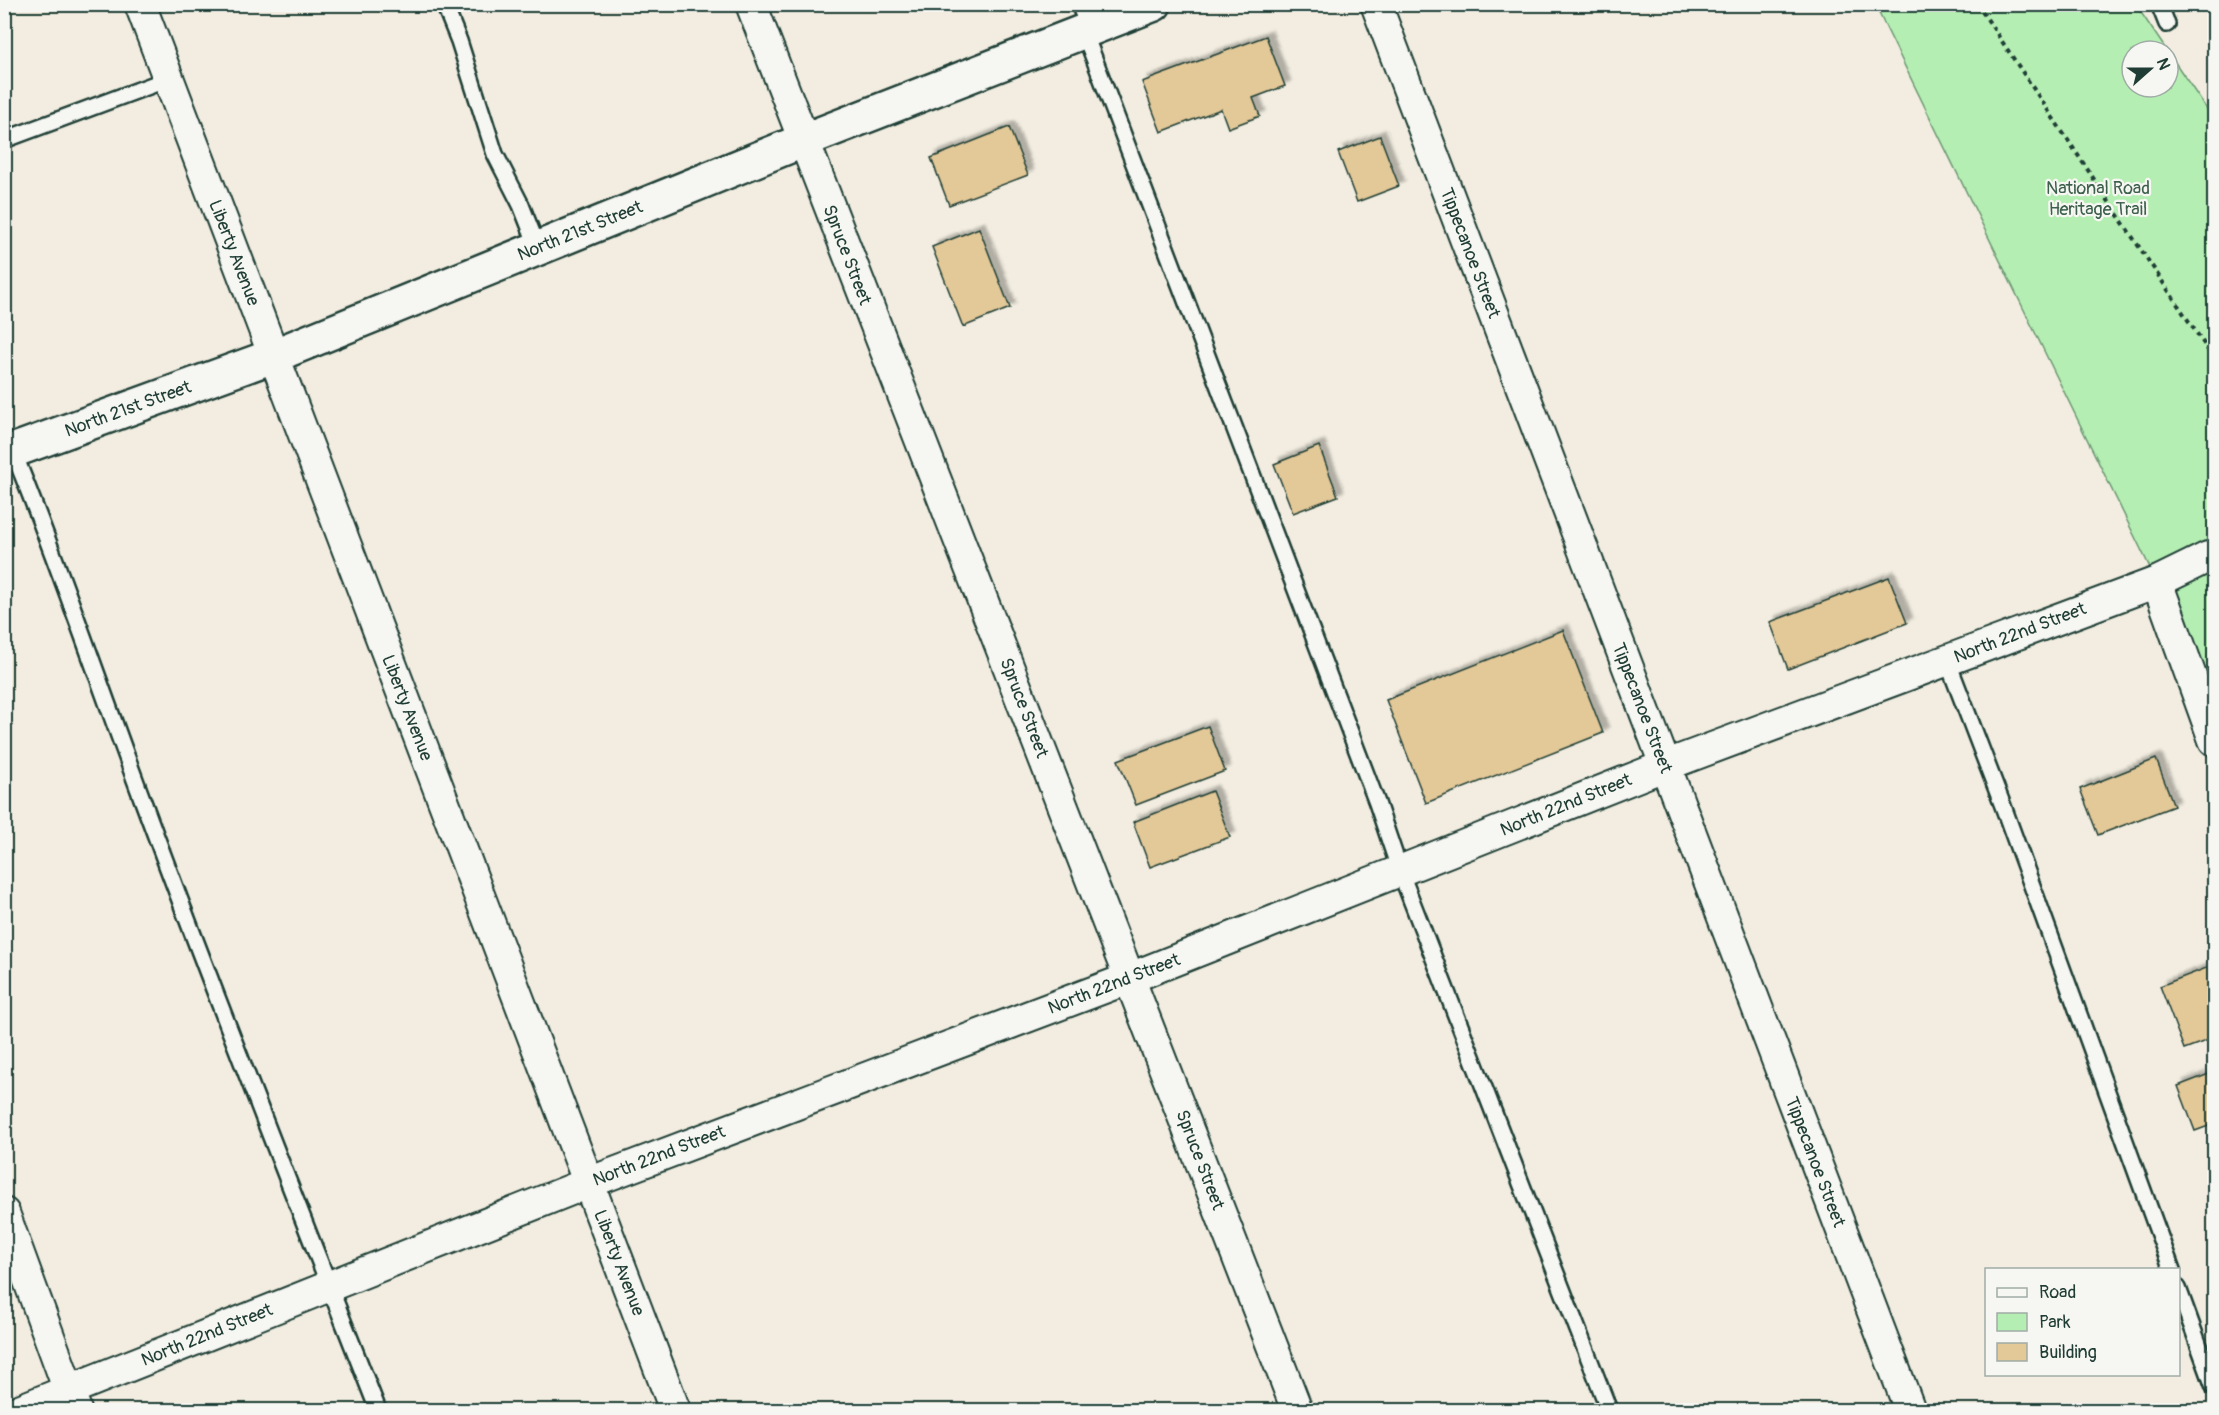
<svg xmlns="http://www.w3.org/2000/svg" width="2219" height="1415" font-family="Pangolin,sans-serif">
<defs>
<filter id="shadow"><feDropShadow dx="5.5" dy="-5.5" stdDeviation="1.5" flood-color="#0004"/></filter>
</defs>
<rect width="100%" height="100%" fill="#f2ede0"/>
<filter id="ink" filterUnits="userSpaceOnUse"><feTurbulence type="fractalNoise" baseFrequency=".0167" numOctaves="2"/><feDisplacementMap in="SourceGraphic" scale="12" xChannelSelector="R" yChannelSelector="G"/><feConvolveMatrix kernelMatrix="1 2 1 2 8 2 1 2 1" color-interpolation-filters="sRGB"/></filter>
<g filter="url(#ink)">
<path fill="#b5eeb2" stroke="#6a9673" stroke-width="1.5" d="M1875,5H2136L2167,51H2132V87H2168V52L2214,120V722L2157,582Z"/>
<g fill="#e3c898" stroke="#1f3d34" stroke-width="1.5" filter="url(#shadow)">
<path d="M1266,36L1285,86L1253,98L1260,116L1228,128L1221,109L1161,132L1142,82Z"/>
<path d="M1009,127L1028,175L949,205L931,158Z"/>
<path d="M1380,136L1399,186L1357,202L1338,152Z"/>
<path d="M979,228L1010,308L963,327L932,247Z"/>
<path d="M1319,446L1338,496L1293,513L1274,464Z"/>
<path d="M1889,577L1907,623L1788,669L1770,622Z"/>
<path d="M1563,630L1603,733L1426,803L1386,700Z"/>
<path d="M1208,726L1225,771L1136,805L1118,760Z"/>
<path d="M2156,759L2174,806L2098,835L2080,789Z"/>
<path d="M1212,791L1230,837L1150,867L1133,822Z"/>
<path d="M2214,965V1038L2184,1049L2160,986Z"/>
<path d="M2214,1072V1124L2195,1131L2178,1086Z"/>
</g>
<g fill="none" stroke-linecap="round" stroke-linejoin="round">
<g stroke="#1f3d34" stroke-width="20">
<g id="service">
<path d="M444,4L459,41L495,154L521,205L538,248"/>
<path d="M1079,4L1090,30"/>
<path d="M2159,4L2167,24"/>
<path d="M1084,32L1377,803L1400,871L1609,1410"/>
<path d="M4,140L168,79"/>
<path d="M13,451C60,567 100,686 144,804C219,1007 299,1209 378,1410"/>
<path d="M1947,660L2003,806L2172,1270"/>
<path d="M2178,1288L2214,1387"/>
</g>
</g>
<g stroke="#1f3d34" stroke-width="34">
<g id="minor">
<path d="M140,4L675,1410"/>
<path d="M751,4L1297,1410"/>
<path d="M1376,4L1910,1410"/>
<path d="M2157,582L2214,740"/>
<path d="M4,1213L76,1410"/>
<path d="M19,1410L588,1183L1130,978L1664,766L2157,582L2208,557"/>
</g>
</g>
<g stroke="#1f3d34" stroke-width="38">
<path id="tertiary" d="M4,454L273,356L802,141L1154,4"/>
</g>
<path stroke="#1f3d34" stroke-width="4" stroke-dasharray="4.5 4.5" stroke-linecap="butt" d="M1977,4L2214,359"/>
<use href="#service" stroke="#f6f6f2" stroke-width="15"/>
<use href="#minor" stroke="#f6f6f2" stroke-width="30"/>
<use href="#tertiary" stroke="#f6f6f2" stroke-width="33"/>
</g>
</g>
<g text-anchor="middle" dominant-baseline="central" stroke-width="4.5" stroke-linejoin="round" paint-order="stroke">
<g font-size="18" fill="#3d604d" stroke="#f6f6f2">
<text x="2098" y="188">National Road<tspan x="2098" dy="21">Heritage Trail</tspan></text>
</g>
<g font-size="18" fill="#1f3d34" stroke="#f6f6f2">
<text transform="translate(580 231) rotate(-22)">North 21st Street</text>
<text transform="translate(234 253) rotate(69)">Liberty Avenue</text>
<text transform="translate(1470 253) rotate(69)">Tippecanoe Street</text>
<text transform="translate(847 255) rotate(69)">Spruce Street</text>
<text transform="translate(128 409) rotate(-20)">North 21st Street</text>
<text transform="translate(2020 633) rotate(-21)">North 22nd Street</text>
<text transform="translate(407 708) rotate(69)">Liberty Avenue</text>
<text transform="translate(1024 708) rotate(69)">Spruce Street</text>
<text transform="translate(1642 708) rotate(69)">Tippecanoe Street</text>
<text transform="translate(1566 805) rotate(-22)">North 22nd Street</text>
<text transform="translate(1114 984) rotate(-21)">North 22nd Street</text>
<text transform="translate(659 1156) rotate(-21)">North 22nd Street</text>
<text transform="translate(1200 1160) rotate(69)">Spruce Street</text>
<text transform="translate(1815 1162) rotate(69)">Tippecanoe Street</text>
<text transform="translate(619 1263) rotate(69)">Liberty Avenue</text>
<text transform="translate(207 1335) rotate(-22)">North 22nd Street</text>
</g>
</g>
<rect width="2219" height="1415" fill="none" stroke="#f6f6f2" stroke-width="24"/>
<rect x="12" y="12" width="2195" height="1391" fill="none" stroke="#1f3d34" stroke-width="2" filter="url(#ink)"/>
<rect x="1985" y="1268" width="195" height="108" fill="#f6f6f2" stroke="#a0aca6" stroke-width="1.5"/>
<rect x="1997" y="1288" width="30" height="9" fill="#f6f6f2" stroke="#a0aca6" stroke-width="1.5"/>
<text x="2039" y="1298" font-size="18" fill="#1f3d34">Road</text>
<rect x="1997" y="1313" width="30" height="18" fill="#b5eeb2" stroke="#a0aca6" stroke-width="1.5"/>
<text x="2039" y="1328" font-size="18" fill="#1f3d34">Park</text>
<rect x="1997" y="1343" width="30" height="18" fill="#e3c898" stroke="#a0aca6" stroke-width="1.5"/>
<text x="2039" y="1358" font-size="18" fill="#1f3d34">Building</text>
<g transform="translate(2150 69) rotate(69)"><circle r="28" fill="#f6f6f2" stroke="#a0aca6" stroke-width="1.5"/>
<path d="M0-4.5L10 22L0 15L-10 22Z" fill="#1f3d34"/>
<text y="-9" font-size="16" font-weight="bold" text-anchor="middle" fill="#1f3d34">N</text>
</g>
</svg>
